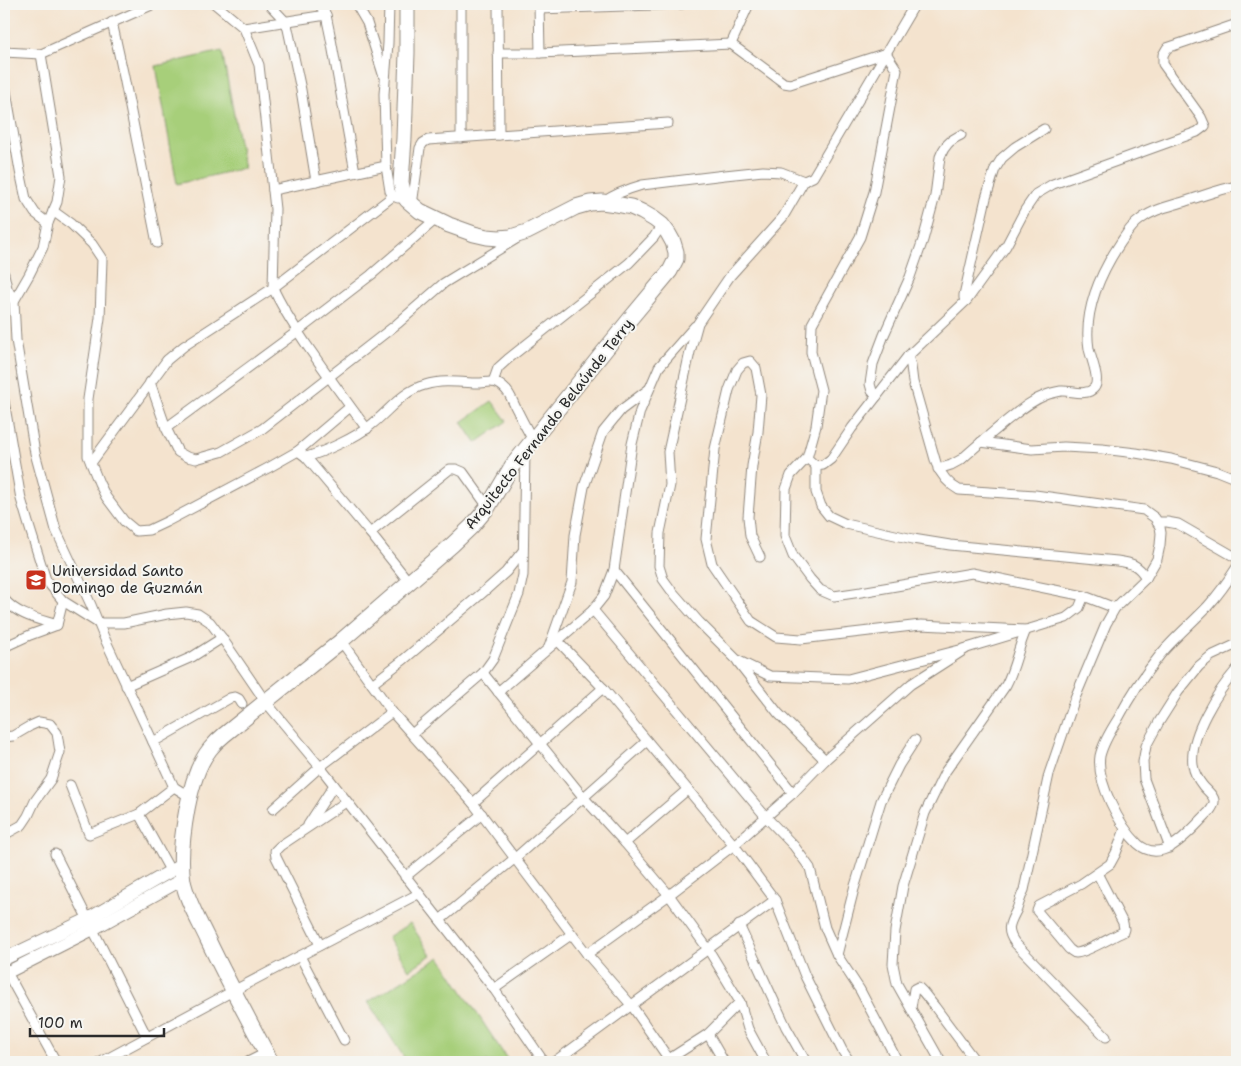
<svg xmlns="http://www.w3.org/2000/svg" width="1241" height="1066" font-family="'Shantell Sans',sans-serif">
<rect width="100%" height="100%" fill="#f6f6f2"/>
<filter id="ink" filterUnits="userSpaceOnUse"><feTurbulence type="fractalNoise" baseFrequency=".02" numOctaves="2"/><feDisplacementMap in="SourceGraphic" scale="10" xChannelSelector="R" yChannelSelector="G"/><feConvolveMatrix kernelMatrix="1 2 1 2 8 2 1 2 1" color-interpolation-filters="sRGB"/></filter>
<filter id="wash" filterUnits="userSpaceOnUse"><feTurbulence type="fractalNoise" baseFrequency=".0096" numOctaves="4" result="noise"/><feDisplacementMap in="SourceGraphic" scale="20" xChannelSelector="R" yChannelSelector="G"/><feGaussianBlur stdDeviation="1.12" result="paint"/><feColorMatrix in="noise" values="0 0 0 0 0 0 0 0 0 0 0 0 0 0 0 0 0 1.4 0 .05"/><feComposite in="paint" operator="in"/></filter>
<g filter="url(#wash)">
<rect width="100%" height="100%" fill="#f4e3ce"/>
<g fill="#a7cf7a" stroke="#697d52">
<path d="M222,51L244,168L177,184L156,66Z"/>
<path d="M492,401L507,421L476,443L462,422Z"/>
<path d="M410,923L431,955L409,970L388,937Z"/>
<path d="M440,957L509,1062H407L368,1002Z"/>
</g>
</g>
<g filter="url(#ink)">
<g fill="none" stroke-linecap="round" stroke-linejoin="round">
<g stroke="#90877c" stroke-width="11">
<g id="street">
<path d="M215,4L244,28L259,65L275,209L273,288C282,308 294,326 306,344C326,373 346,401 367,429"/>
<path d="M269,4L285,21L288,29L301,90L316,181"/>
<path d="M319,4L326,15L331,39L355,172"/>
<path d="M356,4L367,23L383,74"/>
<path d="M389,4L388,43L384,94L386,166L390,191L393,196L398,198"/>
<path d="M461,4V138"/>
<path d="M498,4L499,135"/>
<path d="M539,4L540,53"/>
<path d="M539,9L682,4"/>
<path d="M112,22L124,77L157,243"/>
<path d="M244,28L326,15"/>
<path d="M731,44L749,4"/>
<path d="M4,52L41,54L154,4"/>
<path d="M498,53H540L731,44L784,83L790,84L886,53L897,70L874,192L860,237L812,324L811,352L821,390L816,426L807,458L816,466"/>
<path d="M41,54L61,176L57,202L48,223L43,247L29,275L14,301L16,340L35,453L56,530L91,605L104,637L174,787L190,797"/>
<path d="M4,80L20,171L26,199L35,213L48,223"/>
<path d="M804,181L783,217L730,276L698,323L690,352L668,452L670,485L660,533L659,566L663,579L671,590L699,622L737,660L770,676L848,679L967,648"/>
<path d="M273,190L386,166"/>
<path d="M603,202C615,194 628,189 642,185L725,175L763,171L781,172L804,181L813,177L915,4"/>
<path d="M412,205L420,148L423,143L428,140L668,123"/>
<path d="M53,211L71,224L92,244L102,259L100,318L88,399V456L99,483L106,497L124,521L136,531L149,530L166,522L268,468L298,451L350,407"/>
<path d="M4,274L7,288L14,301"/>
<path d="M966,301L964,298V295L986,198L995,169L1002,158L1015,147L1044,129"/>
<path d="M908,356L911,366L913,382L936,463C941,475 948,484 959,490L1035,495L1144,510L1155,518L1160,527L1161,533L1160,545L1157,559L1146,578L1115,608L1106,624L1075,698L1049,774L1024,890C1021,896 1019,903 1017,909C1010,923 1005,929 1015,943L1106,1037"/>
<path d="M150,382L166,428L178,452L187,457L196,459L221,452L262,429L397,324L444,283L516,239"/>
<path d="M493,382L498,368L508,359L629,263L654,237L662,225"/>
<path d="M877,396L872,391L870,384L873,364L884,335L910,277L923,240L935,196L940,157C944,146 950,140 961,135"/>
<path d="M4,401L21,499L30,529L46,580L63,601L98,623H124L167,614L186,612L198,614L210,622L222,638L265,701L320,767L494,989L544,1062"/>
<path d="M166,428L298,331L371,275L436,219"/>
<path d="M981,442L1032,449L1064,447L1102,449L1136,453L1171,459L1217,471L1237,479"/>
<path d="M298,451L306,457C324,452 357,437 371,425C389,411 402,391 425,385C441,380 458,382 474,383C488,384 494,377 506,390C511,395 513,403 517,410C522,420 527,430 533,440"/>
<path d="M306,457L370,533L409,582"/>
<path d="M807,458L791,475L786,489L785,536L793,556L810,579L820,590L834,596L861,592L972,573L1084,596L1115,608"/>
<path d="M91,463L167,360L184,346L273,288L393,196"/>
<path d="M938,469L951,465L962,459C976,446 991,434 1005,422C1018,412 1030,401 1046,395C1051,393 1056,392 1061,391C1071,390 1086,397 1094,388C1101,380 1091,359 1089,349C1083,311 1101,272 1121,242C1127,233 1132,225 1141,219C1154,209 1171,206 1186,201C1203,196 1220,189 1237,186"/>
<path d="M1157,522H1167L1178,524L1237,558"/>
<path d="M370,533L450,469H456L463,472L488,507"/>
<path d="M760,557L750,536L748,517L752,466L758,432L761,395L756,368L750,361L743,363L737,370L729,390L715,449L706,539L712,564L751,621L776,637L801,639L921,625L1026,630C1018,648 1015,668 1006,685L945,772L925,813L903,886L895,931L893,964L897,984L941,1062"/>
<path d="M1237,567C1228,581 1219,594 1208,606C1192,623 1174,638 1160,655C1144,675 1130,696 1118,719C1111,730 1103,743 1100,756C1096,781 1120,827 1138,844C1164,867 1192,828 1209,812C1220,799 1211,795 1203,786C1199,781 1194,773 1193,765C1189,735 1218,691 1237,669"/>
<path d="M614,570L793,793"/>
<path d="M1146,578C1138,564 1131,563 1117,561L950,545L913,539L846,524L829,516L821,506L816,492V466L823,465L831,459L852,428L908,356L967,300L1006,246L1025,210L1036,194L1053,184L1197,132L1205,126L1201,117L1163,64V55L1167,48L1237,24"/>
<path d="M4,599C17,615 38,619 57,625L63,601"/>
<path d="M593,610L766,817L794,846L810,868L825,928L837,955L860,990L898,1062"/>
<path d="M341,641L392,712L473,803L587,954L632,1006L671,1062"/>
<path d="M558,641L603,688L734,845L775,900L805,976L842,1050L850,1062"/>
<path d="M4,647L30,635L57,625"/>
<path d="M549,647L572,582L575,535L584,487L603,432L621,410L649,389"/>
<path d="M738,662L778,713L825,760"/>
<path d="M483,673L584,798L625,843L669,895L708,949L740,1002L748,1029L766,1062"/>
<path d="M372,684L402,661L487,589L506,572L522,552"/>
<path d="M126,686L192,657L222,638"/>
<path d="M498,692L592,611L604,596L614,570L632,444L640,411L659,367L695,326"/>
<path d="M412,734L483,673L493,659L519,594L523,575L525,451"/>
<path d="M4,737L13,736L30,726L39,722L50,724L57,733L60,752L51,779L35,801L28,816L22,825L4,835"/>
<path d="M153,742L230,698L235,697L239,699L242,704"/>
<path d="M70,785L89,834L139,814L174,787"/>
<path d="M473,803L603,688"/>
<path d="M273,809L320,767L392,712"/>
<path d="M139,814L171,872"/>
<path d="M308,825L334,785"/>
<path d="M625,843L687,790"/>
<path d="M1170,848L1144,779L1143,762L1146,746L1159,722L1178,692L1199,666L1211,656L1237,644"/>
<path d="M55,854L147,1037"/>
<path d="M1097,873L1123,923L1124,929L1123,932C1113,936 1086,953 1076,953C1073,953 1072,951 1069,949L1037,911L1039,906L1081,884L1110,864L1116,853L1125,829"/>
<path d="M405,877L482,814"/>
<path d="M440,920L514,859L647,741"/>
<path d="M739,925L786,1027L806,1062"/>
<path d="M320,945L276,857L275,851L280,846L346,802"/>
<path d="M587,954L669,895L734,845L793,793L825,760L911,684L967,648L1066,618L1079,608L1084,596"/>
<path d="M837,955L854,889L881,801L899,765L915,740"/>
<path d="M300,956L344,1040"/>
<path d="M4,967L56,1062"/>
<path d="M494,989L572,934"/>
<path d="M911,1008L914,989L918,987L923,992L935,1007L976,1062"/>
<path d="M708,1034L724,1062"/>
<path d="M669,1059L708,1034L740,1002"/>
<path d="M101,1062L233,991L418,894"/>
<path d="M248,1062L266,1053"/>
<path d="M554,1062L775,900"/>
</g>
</g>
<g stroke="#90877c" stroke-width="14">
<g id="secondary">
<path d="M4,959L88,919L181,865"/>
<path d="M4,974L93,929L183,879"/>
</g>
</g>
<g stroke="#90877c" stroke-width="17">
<path id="primary" d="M271,1062C250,1022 228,982 208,940C199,921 187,901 183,881C179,857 183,831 187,809C191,788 197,765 210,749C214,744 219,739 224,735L341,641L452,545L472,526L488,507L512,466L630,319L670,271L676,259V252L673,242L668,233L662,225L654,219L642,212L631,207L616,204L602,202L590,203L576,207L527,232L511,237L499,238L487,237L474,234L449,225L420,211L407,200L404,196L401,182L404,138L407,53V4"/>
</g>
<use href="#street" stroke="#fff" stroke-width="9"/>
<use href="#secondary" stroke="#fff" stroke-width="12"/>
<use href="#primary" stroke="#fff" stroke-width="15"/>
</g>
</g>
<defs>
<g id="university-square" transform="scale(1.125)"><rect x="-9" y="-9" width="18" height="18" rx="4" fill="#c8321e" stroke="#f6f6f2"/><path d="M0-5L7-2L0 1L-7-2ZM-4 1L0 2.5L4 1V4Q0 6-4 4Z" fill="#fff"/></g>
</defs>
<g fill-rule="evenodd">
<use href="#university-square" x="36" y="580"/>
</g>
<g text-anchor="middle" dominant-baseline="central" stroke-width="4" stroke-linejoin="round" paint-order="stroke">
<g font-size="15" fill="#2b2b2b" stroke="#f6f6f2">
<text transform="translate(549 424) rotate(-52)">Arquitecto Fernando Belaúnde Terry</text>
</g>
<g font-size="15" fill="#2b2b2b" stroke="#f6f6f2" text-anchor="start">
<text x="52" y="571">Universidad Santo<tspan x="52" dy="17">Domingo de Guzmán</tspan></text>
</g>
</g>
<rect width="1241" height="1066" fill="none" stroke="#f6f6f2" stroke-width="20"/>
<path d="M30 1028v8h134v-8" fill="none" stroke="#2b2b2b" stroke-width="2.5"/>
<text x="38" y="1028" font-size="15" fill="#2b2b2b" stroke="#f6f6f2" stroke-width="4" paint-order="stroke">100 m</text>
</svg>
